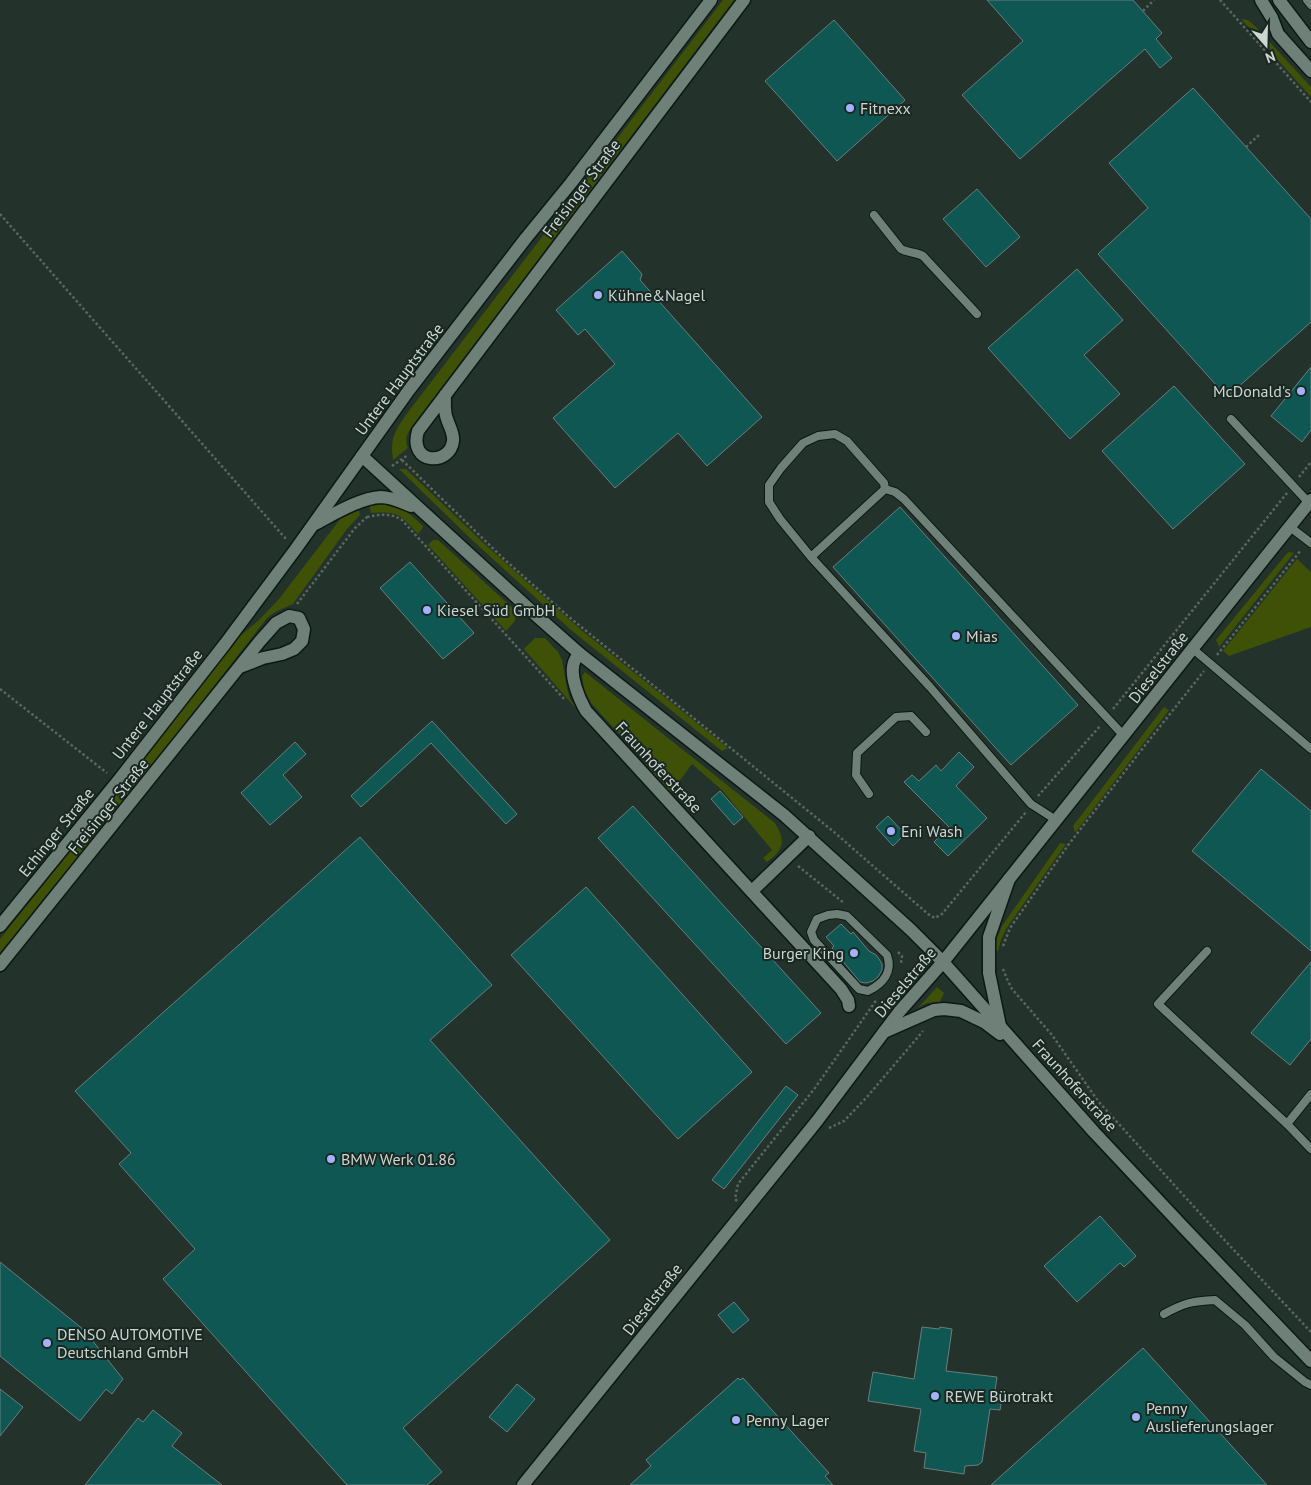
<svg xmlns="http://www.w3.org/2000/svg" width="1311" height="1485" font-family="'PT Sans',sans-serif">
<rect width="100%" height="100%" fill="#23322b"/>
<g fill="#3e5106">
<path d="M723,0H734L411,428C406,435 405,440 408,448L393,460C392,452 391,444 394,436C399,421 418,400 428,386Z"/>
<path d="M1241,19L1248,20L1255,26L1311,87V97Z"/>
<path d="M399,469H406L489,548L580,629L728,748L722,751L571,630L473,541Z"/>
<path d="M369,504H387L404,509L423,526L422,529L418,534C400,514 398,511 371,513Z"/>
<path d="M358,507L360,515L347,529L293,604L275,612L267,618L260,627L147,772L0,953V939L152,748L233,642L260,619L279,599L341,518L348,512Z"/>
<path d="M433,540H438L516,611L515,621L506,631L428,545Z"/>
<path d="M1288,552L1294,553L1219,647L1216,640Z"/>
<path d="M1297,559L1311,572V627L1229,656L1223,651Z"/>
<path d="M535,638H545L558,652L562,660L567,688L570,699L578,711L524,649Z"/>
<path d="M585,672L775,823C786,841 784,849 767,862L763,858L772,850L722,790L692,764L670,794L641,758L591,703L584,689L582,676Z"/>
<path d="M1164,707L1169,710L1075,833L1073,826Z"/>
<path d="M1060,843L1066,844L1006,929L1001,940L998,951H994L997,938L1002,926Z"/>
<path d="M937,987L944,993L940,1002L927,1003L918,1008Z"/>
</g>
<g fill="#0f5752" stroke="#6b7e7c">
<path d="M987,0H1133L1162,33L1156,39L1172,58L1160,68L1145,49L1020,159L962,95L1023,41Z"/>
<path d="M834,20L905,100L837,161L765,81Z"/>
<path d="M1193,88L1311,219V322L1227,397L1098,254L1148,208L1109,163Z"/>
<path d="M977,189L1020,237L986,267L943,219Z"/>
<path d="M622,251L642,274L640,280L762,417L707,466L678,433L615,488L553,418L615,364L585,329L578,335L556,310Z"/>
<path d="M1077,269L1123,320L1084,355L1120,394L1070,439L988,348Z"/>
<path d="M1311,367V430L1302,442L1271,416Z"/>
<path d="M1174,386L1245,464L1173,529L1102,451Z"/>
<path d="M900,507L1078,705L1011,765L833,567Z"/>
<path d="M410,562L474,633L443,659L380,588Z"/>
<path d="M432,721L517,814L506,824L431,743L361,807L351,796Z"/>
<path d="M295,742L306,754L283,775L302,797L270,825L241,793Z"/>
<path d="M959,752L974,767L956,786L987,818L948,856L934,842L949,827L904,782L912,775L919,781L936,765L941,771Z"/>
<path d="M1261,769L1311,811V951L1192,851Z"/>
<path d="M720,791L743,817L734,825L711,799Z"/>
<path d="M633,806L821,1013L786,1044L598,838Z"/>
<path d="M888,816L905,834L893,846L876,827Z"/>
<path d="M360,837L492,985L430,1040L610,1240L403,1428L442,1472L427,1485H347L163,1279L195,1249L119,1164L131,1153L75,1091Z"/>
<path d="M586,887L752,1072L678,1139L511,955Z"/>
<path d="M841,924L851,934L853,932L869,951L876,955L879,959L882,964V970L878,977L873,981L866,983L860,982L832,948L834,946L826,937Z"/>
<path d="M1311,962V1039L1290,1065L1251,1033Z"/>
<path d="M786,1086L798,1095L724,1189L712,1180Z"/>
<path d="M1100,1216L1136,1256L1124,1267L1120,1263L1077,1302L1044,1266Z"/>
<path d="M0,1262L84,1330L123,1379L112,1394L106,1389L80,1421L0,1356Z"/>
<path d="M734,1302L749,1320L733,1333L718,1315Z"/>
<path d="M922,1327L939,1329L940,1327L952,1329L946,1371L997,1377L995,1391L1003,1392L1000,1410L990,1409L982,1462L978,1465L965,1466L964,1474L924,1468L926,1453L914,1451L921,1409L868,1401L873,1372L914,1379Z"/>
<path d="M1143,1348L1267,1485H991Z"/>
<path d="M738,1378L740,1380L743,1378L829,1473L825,1476L833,1485H630L651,1466L646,1460Z"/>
<path d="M517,1384L535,1399L507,1432L489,1417Z"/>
<path d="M0,1389L23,1407L0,1436Z"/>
<path d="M153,1410L182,1433L172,1446L222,1485H85L138,1418L143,1422Z"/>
</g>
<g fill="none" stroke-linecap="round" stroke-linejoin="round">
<g stroke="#0b1914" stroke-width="10">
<g id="lane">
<path d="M1307,0L1311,5"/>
<path d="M874,215L901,249C908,253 916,252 923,256L977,314"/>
<path d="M1231,419L1309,503"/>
<path d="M885,489L895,492L904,499L1124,736"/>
<path d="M1290,527L1311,543"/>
<path d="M811,557L885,489L884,483L847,441L835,434L818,436L803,443L781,468L769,485V502L780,519L811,557L930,687L1018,789L1031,804L1056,820"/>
<path d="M1193,649L1311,749"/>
<path d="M869,794L856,775L857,753L896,717L911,716L926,732"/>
<path d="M837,914L847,916L887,955C893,972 883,984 868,991L859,989L814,940L811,932L817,919L828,915Z"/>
<path d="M1207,951L1158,1004L1287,1124"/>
<path d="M1311,1094L1287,1124L1311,1149"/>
<path d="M1164,1314C1184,1303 1192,1301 1215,1300L1245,1325L1274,1357L1305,1382L1311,1385"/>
</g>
</g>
<g stroke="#0b1914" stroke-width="15">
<g id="street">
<path d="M1261,0L1272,18L1278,34L1311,71"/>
<path d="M1279,0L1311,42"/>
<path d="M445,395C445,403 444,412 447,419C449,426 454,433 453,441C450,466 408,465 418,431L744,0"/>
<path d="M580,654C578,656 576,658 575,660C568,673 579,699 586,711L841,989L848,1000L849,1006"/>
<path d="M752,891L809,836"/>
<path d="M0,965L260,641L276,623L289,616L299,618L304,629L302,641L294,649L282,654L263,658L240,667"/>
<path d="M523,1485L817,1121L899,1012L943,962L1311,500"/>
</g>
</g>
<g stroke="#0b1914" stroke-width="15">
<g id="secondary">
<path d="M362,456L538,617L580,654L784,815L911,930L943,962L1094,1132L1186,1230L1311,1361"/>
<path d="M315,524C334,514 360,498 381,497C391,497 401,502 411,506"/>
<path d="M0,926L118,781L225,644L295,550L409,390L526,238L571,183L711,0"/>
<path d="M1000,1026L989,973V937L1009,879"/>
<path d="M884,1032L934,1010L944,1009L961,1011L984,1022L1000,1034"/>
</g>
</g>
<g stroke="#5b6862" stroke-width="2.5" stroke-dasharray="2.5 2.5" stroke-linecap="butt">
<path d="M1220,0L1311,102"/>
<path d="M1143,11L1154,0"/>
<path d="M1246,147L1260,134"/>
<path d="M0,214L286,539"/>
<path d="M402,460L504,559L569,617L834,832L928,914L935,918L942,914L1026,812"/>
<path d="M392,466L408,455"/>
<path d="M1299,477L1311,462"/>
<path d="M367,517C380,514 391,513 402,520L565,700"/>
<path d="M297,604L355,528L367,517"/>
<path d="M1217,655L1301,550"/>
<path d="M0,689L107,773"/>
<path d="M1113,709L1287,493"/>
<path d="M1038,796L1101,725"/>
<path d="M798,866L844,903"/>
<path d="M1003,946L1010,928L1069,844L1143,748L1204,671"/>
<path d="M898,952L902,956L901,963"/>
<path d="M1003,969L1007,979L1012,989L1052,1035L1098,1101L1216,1231L1311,1332"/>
<path d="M829,1128L844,1121L867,1097L923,1031"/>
<path d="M737,1201L735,1199L738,1184L815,1088L877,999"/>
</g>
<use href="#lane" stroke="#6f8079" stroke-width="8"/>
<use href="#street" stroke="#6f8079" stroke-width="12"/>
<use href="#secondary" stroke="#6f8079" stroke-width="12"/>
</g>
<g fill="#a3b2fd" stroke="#192822" stroke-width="2">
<circle cx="850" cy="108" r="5"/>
<circle cx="598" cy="295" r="5"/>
<circle cx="1301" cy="391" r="5"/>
<circle cx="427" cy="610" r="5"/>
<circle cx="956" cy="636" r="5"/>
<circle cx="891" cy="831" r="5"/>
<circle cx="854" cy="953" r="5"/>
<circle cx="331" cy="1159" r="5"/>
<circle cx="47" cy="1343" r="5"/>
<circle cx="935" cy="1396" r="5"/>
<circle cx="1136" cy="1417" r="5"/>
<circle cx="736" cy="1420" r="5"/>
</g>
<g text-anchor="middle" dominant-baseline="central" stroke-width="4" stroke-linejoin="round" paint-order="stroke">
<g font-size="16" fill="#cdd6d2" stroke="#192822" text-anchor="start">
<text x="860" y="108">Fitnexx</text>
<text x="608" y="295">Kühne&amp;Nagel</text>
<text x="1291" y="391" text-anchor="end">McDonald's</text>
<text x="437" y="610">Kiesel Süd GmbH</text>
<text x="966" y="636">Mias</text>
<text x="901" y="831">Eni Wash</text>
<text x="844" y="953" text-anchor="end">Burger King</text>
<text x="341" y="1159">BMW Werk 01.86</text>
<text x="57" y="1334">DENSO AUTOMOTIVE<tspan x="57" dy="18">Deutschland GmbH</tspan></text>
<text x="945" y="1396">REWE Bürotrakt</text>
<text x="1146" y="1408">Penny<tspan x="1146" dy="18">Auslieferungslager</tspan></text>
<text x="746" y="1420">Penny Lager</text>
</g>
<g font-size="16" fill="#cdd6d2" stroke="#192822">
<text transform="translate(581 188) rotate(-53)">Freisinger Straße</text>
<text transform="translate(399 379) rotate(-53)">Untere Hauptstraße</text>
<text transform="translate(1158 667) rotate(-52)">Dieselstraße</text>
<text transform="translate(157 704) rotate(-52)">Untere Hauptstraße</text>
<text transform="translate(659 767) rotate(47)">Fraunhoferstraße</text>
<text transform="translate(108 806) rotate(-51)">Freisinger Straße</text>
<text transform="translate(56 832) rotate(-51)">Echinger Straße</text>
<text transform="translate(905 982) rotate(-50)">Dieselstraße</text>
<text transform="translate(1075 1085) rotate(48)">Fraunhoferstraße</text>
<text transform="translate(652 1299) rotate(-52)">Dieselstraße</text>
</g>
</g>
<g transform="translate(1266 45) rotate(160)" stroke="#192822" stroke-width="4" paint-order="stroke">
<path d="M0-4L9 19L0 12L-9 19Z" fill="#cdd6d2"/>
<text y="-8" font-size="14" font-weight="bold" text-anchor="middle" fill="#cdd6d2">N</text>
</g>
</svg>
